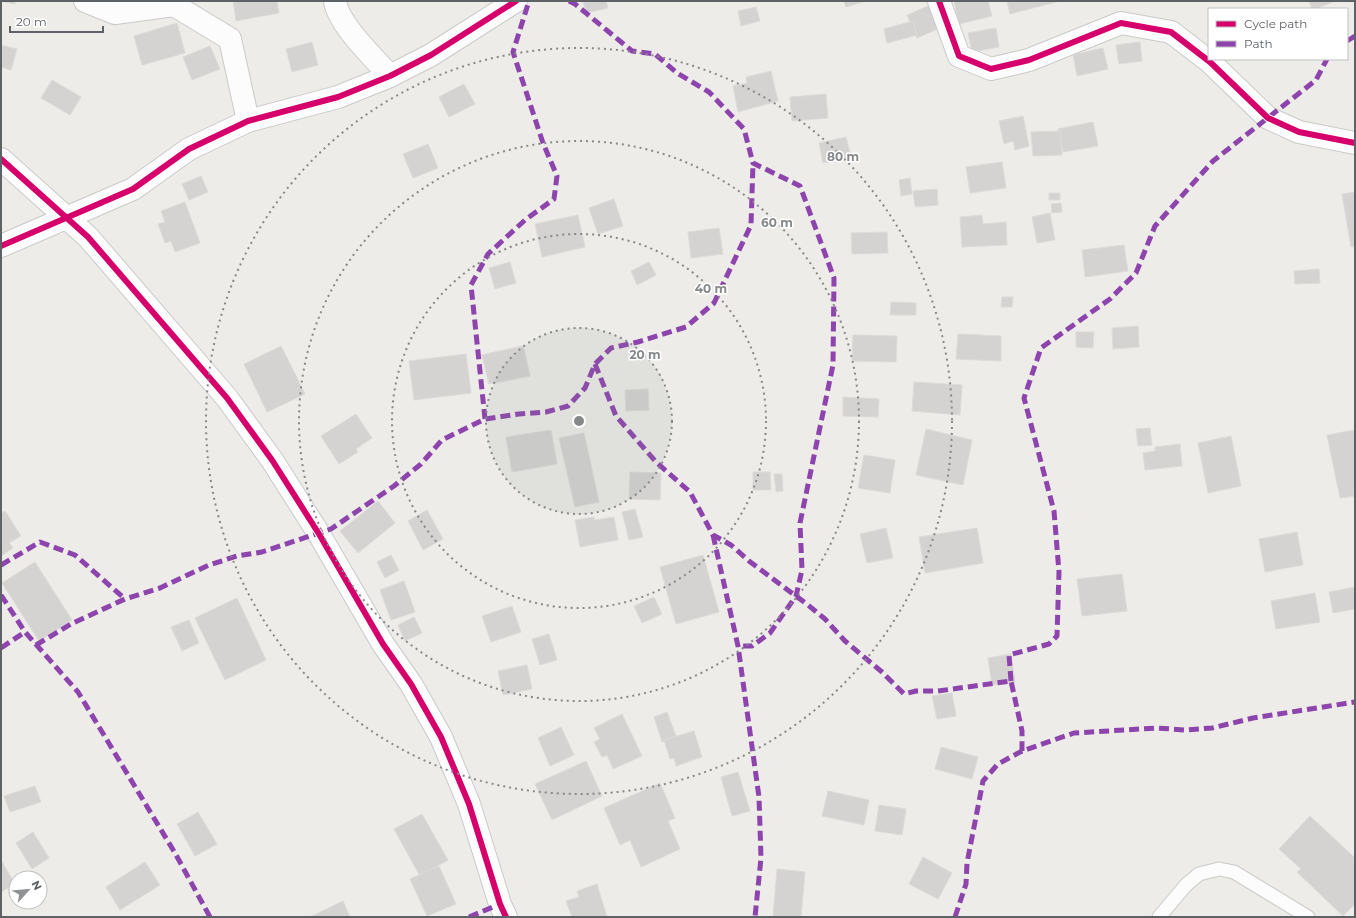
<svg xmlns="http://www.w3.org/2000/svg" width="1356" height="918" font-family="Montserrat,sans-serif">
<style>
.building{fill:#d4d3d1;stroke:#dcdbd8}
.lines{fill:none;stroke-linecap:round;stroke-linejoin:round}
.lane-casing{stroke:#cacac9;stroke-width:15}
.street-casing{stroke:#cacac9;stroke-width:24}
.lane{stroke:#fcfcfc;stroke-width:13}
.street{stroke:#fcfcfc;stroke-width:22}
.quiet{stroke:#8e44ad;stroke-width:5;stroke-dasharray:10 5;stroke-linecap:butt}
.cycleway-casing{stroke:#fff;stroke-width:8}
.cycleway{stroke:#d6006c;stroke-width:6}
.ring{fill:none;stroke:#86888a;stroke-width:2;stroke-dasharray:2 4}
.centre{fill:#86888a;stroke:#fff;stroke-width:2}
.ring-label{font-size:12px;text-anchor:middle;font-weight:bold;fill:#86888a;stroke:#fff;stroke-width:3;stroke-linejoin:round;paint-order:stroke}
</style>
<rect width="100%" height="100%" fill="#edece8"/>
<g class="building">
<polygon points="1,1 15,1 15,4"/>
<polygon points="233,1 277,1 279,13 236,21"/>
<polygon points="583,1 606,1 608,8 586,13"/>
<polygon points="844,1 866,1 846,7"/>
<polygon points="954,1 988,1 992,16 959,24"/>
<polygon points="1007,1 1060,1 1010,14"/>
<polygon points="1309,1 1335,1 1315,9 1312,9"/>
<polygon points="935,3 944,26 917,38 907,15"/>
<polygon points="756,7 760,21 741,26 738,11"/>
<polygon points="913,21 917,35 887,43 884,29"/>
<polygon points="177,23 185,53 142,65 134,36"/>
<polygon points="996,28 999,47 972,52 968,33"/>
<polygon points="312,42 318,65 292,72 286,49"/>
<polygon points="1140,42 1142,61 1119,64 1116,45"/>
<polygon points="1,45 17,49 11,70 1,67"/>
<polygon points="210,46 220,69 192,80 183,57"/>
<polygon points="1103,48 1108,69 1077,76 1073,55"/>
<polygon points="771,71 778,101 738,112 733,86 747,83 746,77"/>
<polygon points="52,80 81,97 70,115 41,98"/>
<polygon points="464,84 475,104 449,117 439,97"/>
<polygon points="826,94 828,118 792,121 790,97"/>
<polygon points="1023,116 1029,146 1015,150 1013,141 1004,144 999,121"/>
<polygon points="1093,122 1098,146 1063,152 1058,129"/>
<polygon points="1060,131 1062,155 1033,156 1031,132"/>
<polygon points="846,137 851,157 823,163 819,143"/>
<polygon points="428,144 438,168 413,178 403,154"/>
<polygon points="1002,162 1006,188 970,193 966,167"/>
<polygon points="201,176 208,192 189,200 182,184"/>
<polygon points="910,178 912,194 901,196 899,180"/>
<polygon points="937,189 938,205 915,207 913,191"/>
<polygon points="1355,192 1355,246 1351,247 1342,194"/>
<rect x="1049" y="193" width="11" height="7"/>
<polygon points="614,199 623,226 598,234 589,208"/>
<polygon points="185,202 200,243 175,252 171,241 165,243 158,224 165,222 161,211"/>
<polygon points="1061,203 1062,212 1052,213 1051,204"/>
<polygon points="1050,213 1055,240 1037,243 1032,217"/>
<polygon points="578,215 585,247 542,257 535,224"/>
<polygon points="982,215 983,224 1006,222 1007,245 962,247 960,217"/>
<polygon points="719,228 723,254 691,258 688,232"/>
<polygon points="887,232 888,253 852,254 851,233"/>
<polygon points="1124,245 1128,271 1085,277 1082,250"/>
<polygon points="510,262 516,283 495,289 489,268"/>
<polygon points="649,262 656,275 637,285 631,271"/>
<polygon points="1319,269 1320,283 1295,284 1294,271"/>
<polygon points="1002,297 1013,297 1012,307 1001,307"/>
<polygon points="891,302 916,303 916,315 890,315"/>
<polygon points="1138,326 1139,347 1113,349 1112,328"/>
<polygon points="1076,332 1094,332 1093,348 1076,347"/>
<polygon points="958,334 1001,336 1001,361 956,359"/>
<polygon points="853,335 897,336 896,362 852,361"/>
<polygon points="281,346 305,394 267,412 244,364"/>
<polygon points="523,346 530,376 489,384 482,355"/>
<polygon points="523,346 530,376 489,384 482,355"/>
<polygon points="466,354 471,393 414,400 409,361"/>
<polygon points="914,382 962,385 960,415 912,411"/>
<polygon points="648,389 649,410 626,411 625,390"/>
<polygon points="843,397 879,399 878,417 843,416"/>
<polygon points="356,414 372,438 356,449 358,452 339,464 321,436"/>
<polygon points="1150,428 1152,445 1138,446 1136,429"/>
<polygon points="926,429 972,440 963,485 916,475"/>
<polygon points="551,430 557,464 512,472 506,437"/>
<polygon points="1355,430 1355,496 1340,498 1327,435"/>
<polygon points="584,433 599,502 575,507 559,438"/>
<polygon points="1231,436 1241,486 1208,493 1198,443"/>
<polygon points="1180,444 1182,466 1145,470 1143,453 1155,451 1155,447"/>
<polygon points="864,455 895,460 890,493 858,488"/>
<polygon points="630,472 661,473 660,500 629,499"/>
<polygon points="753,472 770,472 771,490 753,490"/>
<polygon points="774,474 782,474 783,491 776,492"/>
<polygon points="378,501 395,523 358,553 340,531"/>
<polygon points="635,509 643,537 629,540 622,512"/>
<polygon points="427,510 443,539 423,550 408,521"/>
<polygon points="5,511 21,536 9,543 13,548 1,556 1,514"/>
<polygon points="594,517 595,520 614,517 618,540 580,547 575,520"/>
<polygon points="886,528 893,558 867,563 860,534"/>
<polygon points="977,528 983,563 925,573 919,537"/>
<polygon points="1297,532 1303,565 1265,572 1259,539"/>
<polygon points="391,555 399,570 385,578 377,562"/>
<polygon points="703,555 719,612 676,624 660,567"/>
<polygon points="35,562 72,620 39,641 2,583"/>
<polygon points="1122,574 1127,611 1082,616 1077,579"/>
<polygon points="404,581 415,612 391,620 380,590"/>
<polygon points="1355,587 1355,609 1333,613 1329,592"/>
<polygon points="1315,593 1320,622 1276,629 1271,601"/>
<polygon points="654,597 662,614 642,623 634,606"/>
<polygon points="237,598 266,660 225,680 195,618"/>
<polygon points="512,606 521,632 491,642 482,616"/>
<polygon points="414,617 422,633 405,641 398,625"/>
<polygon points="189,620 199,643 182,651 171,627"/>
<polygon points="549,634 557,660 540,665 532,639"/>
<polygon points="1011,654 1015,682 992,685 988,658"/>
<polygon points="527,665 532,689 503,695 498,671"/>
<polygon points="952,693 956,716 937,719 932,696"/>
<polygon points="667,712 676,736 662,742 654,717"/>
<polygon points="622,714 642,756 613,769 607,755 602,757 594,742 600,739 594,728"/>
<polygon points="561,727 574,755 550,766 538,738"/>
<polygon points="694,731 702,757 676,766 674,758 670,759 664,740"/>
<polygon points="941,747 978,757 972,779 935,769"/>
<polygon points="586,761 602,796 552,820 535,784"/>
<polygon points="738,772 750,811 732,816 721,777"/>
<polygon points="660,783 675,818 668,821 680,849 641,867 630,840 620,845 604,808"/>
<polygon points="35,786 41,802 10,812 4,796"/>
<polygon points="828,791 869,800 864,825 822,816"/>
<polygon points="879,805 906,809 902,835 875,831"/>
<polygon points="198,812 217,844 195,856 177,824"/>
<polygon points="422,814 448,860 420,876 394,829"/>
<polygon points="1310,816 1355,858 1355,904 1343,916 1297,872 1301,869 1279,849"/>
<polygon points="33,832 49,858 32,869 16,843"/>
<polygon points="923,857 952,873 938,899 909,884"/>
<polygon points="1,860 15,884 1,892"/>
<polygon points="145,862 160,885 120,910 106,887"/>
<polygon points="439,866 456,904 427,916 410,879"/>
<polygon points="777,869 805,872 801,917 773,917"/>
<polygon points="597,884 607,917 572,917 566,901 579,897 577,891"/>
<polygon points="343,901 350,917 310,917"/>
</g>
<g class="lines">
<g class="lane-casing">
<polyline id="lane" points="1159,917 1186,885 1199,874 1219,869 1234,872 1308,917"/>
</g>
<g class="street-casing">
<g id="street">
<polyline points="85,1 115,13 174,5 230,39 248,121"/>
<path d="M 335,1 C 338,24 374,58 390,76"/>
<polyline points="939,1 959,56 991,69 1029,60 1121,23 1171,32 1210,62 1268,118 1299,132 1355,143"/>
<polyline points="1,159 88,237 227,398 272,460 319,534 383,644 411,684 441,737 469,804 500,904 506,917"/>
<polyline points="1,246 133,189 189,149 248,121 338,97 390,76 431,55 516,1"/>
</g>
</g>
<use href="#lane" class="lane"/>
<use href="#street" class="street"/>
<g class="quiet">
<polyline points="569,1 575,4 632,51 655,54 677,73 709,92 744,129 753,163 800,186 834,278 833,365 800,523 802,570 796,596 770,633 752,646 738,646"/>
<polyline points="1347,41 1355,36"/>
<polyline points="595,364 616,416 656,462 690,492 713,535 731,545 749,561 808,605 825,619 845,641 882,672 904,694 916,691 938,691 1011,681 1022,731 1022,751 1074,733 1157,728 1185,730 1212,728 1253,718 1355,702"/>
<polyline points="485,419 471,285 488,254 525,220 554,199 557,176 543,143 513,52 529,1"/>
<polyline points="713,535 738,646 759,797 761,858 755,917"/>
<polyline points="1,565 40,542 75,555 125,599"/>
<polyline points="1,595 25,632 78,692 175,853 210,917"/>
<polyline points="36,645 71,624 99,611 125,599 160,588 209,565 237,556 262,552 331,529 394,486 421,464 442,440 485,419 519,414 546,412 568,406 585,388 595,364 611,348 638,342 686,327 714,303 751,225 753,163"/>
<polyline points="1,648 25,632"/>
<polyline points="1011,681 1009,655 1049,644 1057,636 1059,572 1054,511 1024,398 1041,348 1110,299 1136,273 1155,226 1213,161 1316,80 1327,59"/>
<polyline points="469,917 500,904"/>
<polyline points="955,917 966,884 967,863 983,781 998,764 1022,751"/>
</g>
<g class="cycleway-casing">
<g id="cycleway">
<polyline points="939,1 959,56 991,69 1029,60 1121,23 1171,32 1210,62 1268,118 1299,132 1355,143"/>
<polyline points="1,159 88,237 227,398 272,460 319,534 383,644 411,684 441,737 469,804 500,904 506,917"/>
<polyline points="1,246 133,189 189,149 248,121 338,97 390,76 431,55 516,1"/>
</g>
</g>
<use href="#cycleway" class="cycleway"/>
</g>
<circle cx="579" cy="421" r="93" fill="#86888a" fill-opacity=".12"/>
<g class="ring">
<circle cx="579" cy="421" r="93"/>
<circle cx="579" cy="421" r="187"/>
<circle cx="579" cy="421" r="280"/>
<circle cx="579" cy="421" r="373"/>
</g>
<circle cx="579" cy="421" r="6" class="centre"/>
<g class="ring-label">
<text x="843" y="161">80 m</text>
<text x="777" y="227">60 m</text>
<text x="711" y="293">40 m</text>
<text x="645" y="359">20 m</text>
</g>
<rect width="1356" height="918" fill="none" stroke="#5e6165" stroke-width="4"/>
<rect x="1208" y="8" width="140" height="52" fill="#ffffff" stroke="#bfc0c1"/>
<rect x="1216" y="21" width="20" height="6" fill="#d6006c" stroke="#bfc0c1"/>
<text x="1244" y="28" font-size="12" fill="#5e6165">Cycle path</text>
<rect x="1216" y="41" width="20" height="6" fill="#8e44ad" stroke="#bfc0c1"/>
<text x="1244" y="48" font-size="12" fill="#5e6165">Path</text>
<g transform="translate(28 890) rotate(63)"><circle r="19" fill="#ffffff" stroke="#bfc0c1"/>
<path d="M0-3L7 15L0 10L-7 15Z" fill="#909293"/>
<text y="-6" font-size="11" font-weight="bold" text-anchor="middle" fill="#5e6165">N</text>
</g>
<path d="M10 26v6h93v-6" fill="none" stroke="#5e6165" stroke-width="2"/>
<text x="16" y="26" font-size="12" fill="#5e6165" stroke="#ffffff" stroke-width="3" paint-order="stroke">20 m</text>
</svg>
